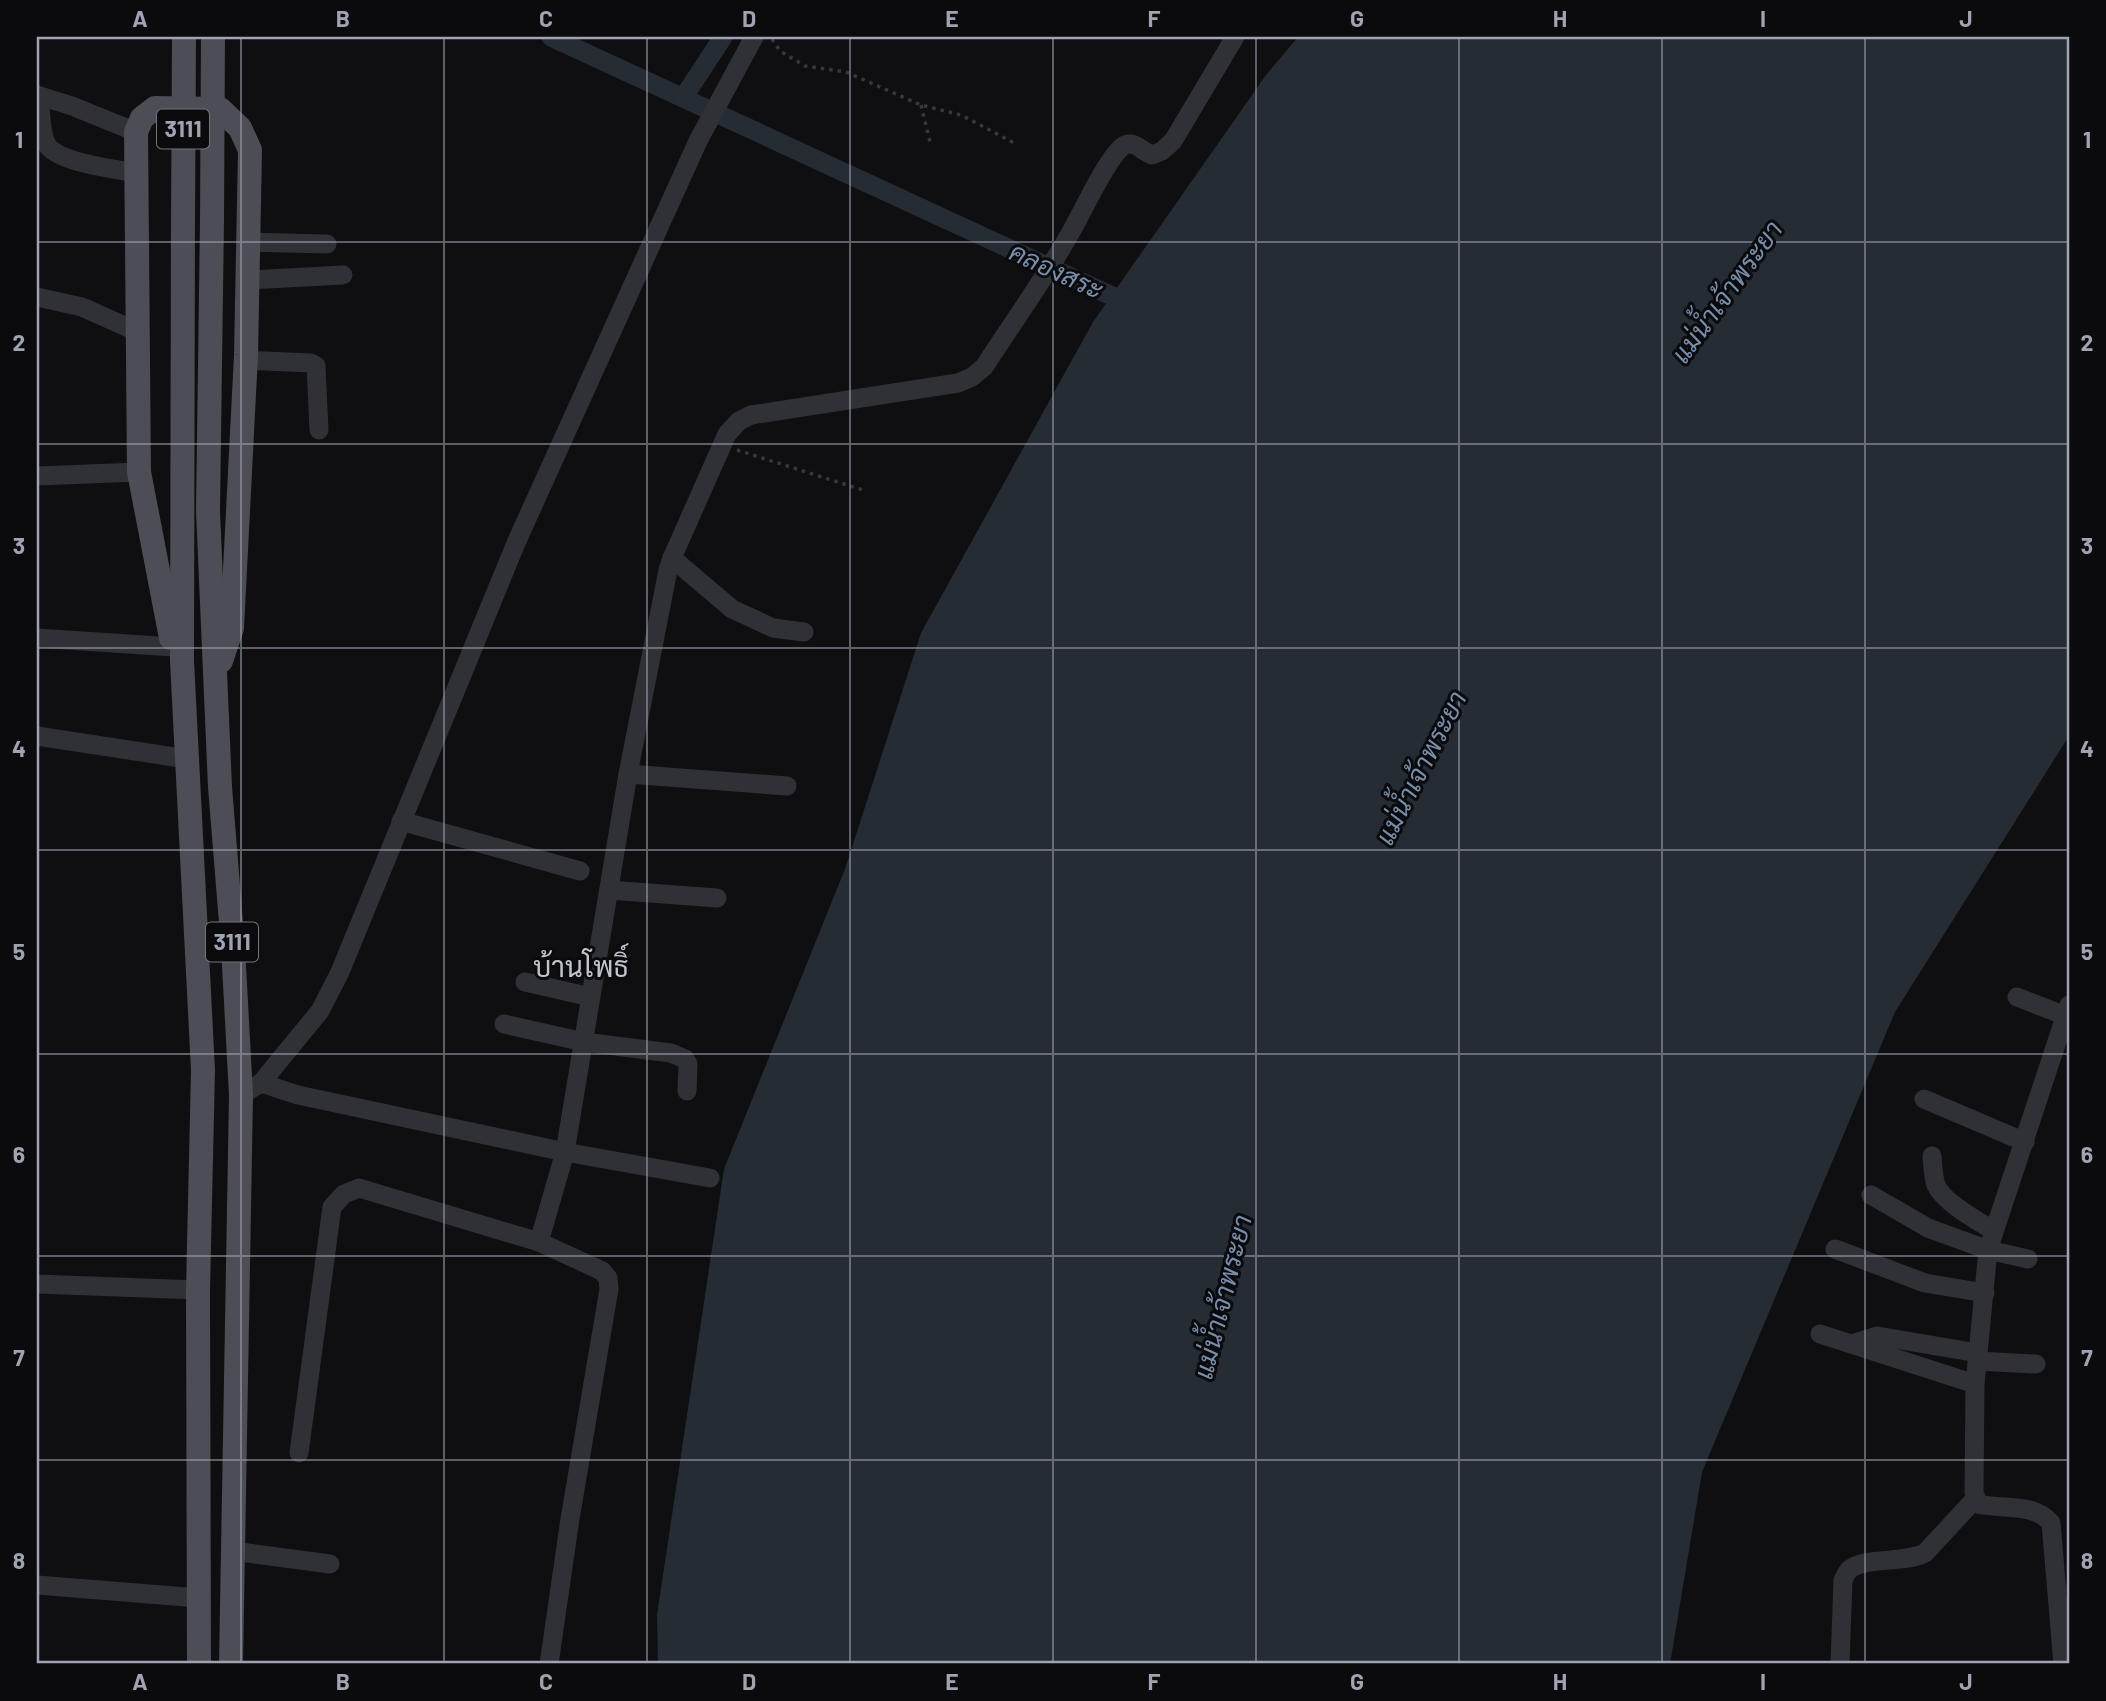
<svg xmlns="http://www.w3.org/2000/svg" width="2106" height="1701" font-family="Barlow,Sarabun,sans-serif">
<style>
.water{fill:#262c34}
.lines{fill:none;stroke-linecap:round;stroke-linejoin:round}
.canal{stroke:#262c34;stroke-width:19}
.path{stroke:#36383d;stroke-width:3.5;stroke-dasharray:3.5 5;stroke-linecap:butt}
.minor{stroke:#303136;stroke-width:19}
.major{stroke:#4c4d55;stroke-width:24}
.major-bridge{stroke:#4c4d55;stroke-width:24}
.grid{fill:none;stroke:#a0a4b2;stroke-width:2;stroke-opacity:0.55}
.labels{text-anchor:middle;stroke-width:6;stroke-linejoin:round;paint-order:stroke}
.shield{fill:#0b0a0c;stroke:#737680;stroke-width:2}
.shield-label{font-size:23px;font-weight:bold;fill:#a0a4b2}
.water-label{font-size:26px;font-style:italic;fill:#778ead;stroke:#0b0a0c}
.quarter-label{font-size:28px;fill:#c1c3ce;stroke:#0b0a0c}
.neatline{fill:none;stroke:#a0a4b2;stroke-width:2.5}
.grid-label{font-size:23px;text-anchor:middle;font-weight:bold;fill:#a0a4b2}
</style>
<rect width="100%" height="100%" fill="#0f0f11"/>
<polygon class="water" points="1298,37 2069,37 2069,736 1895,1012 1702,1472 1670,1664 658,1664 657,1615 724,1169 845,869 921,633 1093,322 1266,75"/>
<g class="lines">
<g class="canal">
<polyline points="551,37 1112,296 1135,310"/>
<polyline points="683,98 723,37"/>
</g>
<g class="path">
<polyline points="772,39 780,51 805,66 846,72 921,105 961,115 1016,144"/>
<polyline points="921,105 931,146"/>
<polyline points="737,450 866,491"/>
</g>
<g class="minor">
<polyline points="37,95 72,106 136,132"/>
<path d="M 39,96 C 41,110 40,133 47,145 C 59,163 116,169 136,173"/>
<polyline points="249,242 327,244"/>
<polyline points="248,280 343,275"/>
<polyline points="37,297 82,307 138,332"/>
<polyline points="245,360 311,363 316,366 319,430"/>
<polyline points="37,476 139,472"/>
<polyline points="672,558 732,609 773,628 804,632"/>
<polyline points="37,638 174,647"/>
<polyline points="37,736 187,759"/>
<polyline points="628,774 787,786"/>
<polyline points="401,821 580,871"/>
<polyline points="609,890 717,898"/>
<polyline points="525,982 591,997"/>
<polyline points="2017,997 2066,1016"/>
<polyline points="504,1024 584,1042 671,1053 685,1059 688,1064 687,1091"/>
<polyline points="261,1083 298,1095 565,1152 710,1178"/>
<polyline points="241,1095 261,1083 320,1011 340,972 516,543 698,141 754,37"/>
<polyline points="1924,1099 2025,1142"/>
<path d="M 1932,1156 C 1933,1165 1933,1177 1936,1185 C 1943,1202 1978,1221 1994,1231"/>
<polyline points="1871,1195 1928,1228 1988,1250 2028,1259"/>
<polyline points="1835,1249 1925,1283 1985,1293"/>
<polyline points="37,1284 198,1290"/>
<polyline points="1820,1334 1975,1384"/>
<polyline points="1855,1343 1877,1336 1978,1353"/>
<polyline points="1977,1361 2036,1364"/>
<polyline points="299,1453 332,1207 344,1194 359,1188 539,1242"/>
<polyline points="233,1551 330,1564"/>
<polyline points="37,1585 199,1598"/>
<path d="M 549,1664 L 570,1519 L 609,1289 L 608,1278 L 602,1271 L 539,1242 L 565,1152 L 628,774 L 668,570 L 672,558 L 727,434 L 739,421 L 751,415 L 958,383 L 972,377 L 984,367 C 1013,322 1046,277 1072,230 C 1083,211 1107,158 1123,146 C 1133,139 1143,152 1152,155 L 1162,151 L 1173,141 L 1235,37"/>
<path d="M 1840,1664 L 1843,1580 C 1845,1577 1846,1573 1849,1570 C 1865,1556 1904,1564 1925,1553 L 1975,1499"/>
<path d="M 2063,1664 L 2051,1523 C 2033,1502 2003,1510 1978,1504 L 1974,1492 L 1975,1384 L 1988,1250 L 2069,1005"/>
</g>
<g class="major">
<polyline points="212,220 208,511 220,787 233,947 241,1095 231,1664"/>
<polyline points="183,222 182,661 203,1070 198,1290 199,1664"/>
<polyline points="171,638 139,472 136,132 142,118 155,108 220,109 240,128 250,150 246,355 232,628 221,661"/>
</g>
<g class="major-bridge">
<polyline points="212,220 213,37"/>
<polyline points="183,222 184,37"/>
</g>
</g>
<path class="grid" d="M 241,37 L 241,1664M 444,37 L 444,1664M 647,37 L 647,1664M 850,37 L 850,1664M 1053,37 L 1053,1664M 1256,37 L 1256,1664M 1459,37 L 1459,1664M 1662,37 L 1662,1664M 1865,37 L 1865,1664M 37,242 L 2069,242M 37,444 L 2069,444M 37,648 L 2069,648M 37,850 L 2069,850M 37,1054 L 2069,1054M 37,1256 L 2069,1256M 37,1460 L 2069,1460"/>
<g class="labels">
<g class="shield">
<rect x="157" y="109.5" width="52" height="39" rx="5"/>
<rect x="206" y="922.5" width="52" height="39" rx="5"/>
</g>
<g class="shield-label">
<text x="183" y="137">3111</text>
<text x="232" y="950">3111</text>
</g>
<g class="water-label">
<text transform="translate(1056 271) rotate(25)" y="9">คลองสระ</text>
<text transform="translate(1727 292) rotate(-54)" y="9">แม่น้ำเจ้าพระยา</text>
<text transform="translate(1421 768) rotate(-63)" y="9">แม่น้ำเจ้าพระยา</text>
<text transform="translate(1223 1297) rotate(-76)" y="9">แม่น้ำเจ้าพระยา</text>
</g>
<g class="quarter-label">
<text x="581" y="977">บ้านโพธิ์</text>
</g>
</g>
<rect width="2106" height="1701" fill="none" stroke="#0b0a0c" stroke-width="77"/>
<rect x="38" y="38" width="2030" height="1624" class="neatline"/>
<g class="grid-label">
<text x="140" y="27">A</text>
<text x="343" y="27">B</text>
<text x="546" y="27">C</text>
<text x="749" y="27">D</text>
<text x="952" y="27">E</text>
<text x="1154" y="27">F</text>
<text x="1357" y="27">G</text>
<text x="1560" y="27">H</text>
<text x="1763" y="27">I</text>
<text x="1966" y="27">J</text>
<text x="19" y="148">1</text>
<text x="2087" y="148">1</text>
<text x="19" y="351">2</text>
<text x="2087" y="351">2</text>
<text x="19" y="554">3</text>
<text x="2087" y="554">3</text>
<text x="19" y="757">4</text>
<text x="2087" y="757">4</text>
<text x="19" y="960">5</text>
<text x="2087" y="960">5</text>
<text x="19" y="1163">6</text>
<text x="2087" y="1163">6</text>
<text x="19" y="1366">7</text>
<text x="2087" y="1366">7</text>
<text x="19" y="1569">8</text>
<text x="2087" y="1569">8</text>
<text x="140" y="1690">A</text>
<text x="343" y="1690">B</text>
<text x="546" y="1690">C</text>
<text x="749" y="1690">D</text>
<text x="952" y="1690">E</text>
<text x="1154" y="1690">F</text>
<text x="1357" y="1690">G</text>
<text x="1560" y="1690">H</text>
<text x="1763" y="1690">I</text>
<text x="1966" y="1690">J</text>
</g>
</svg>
